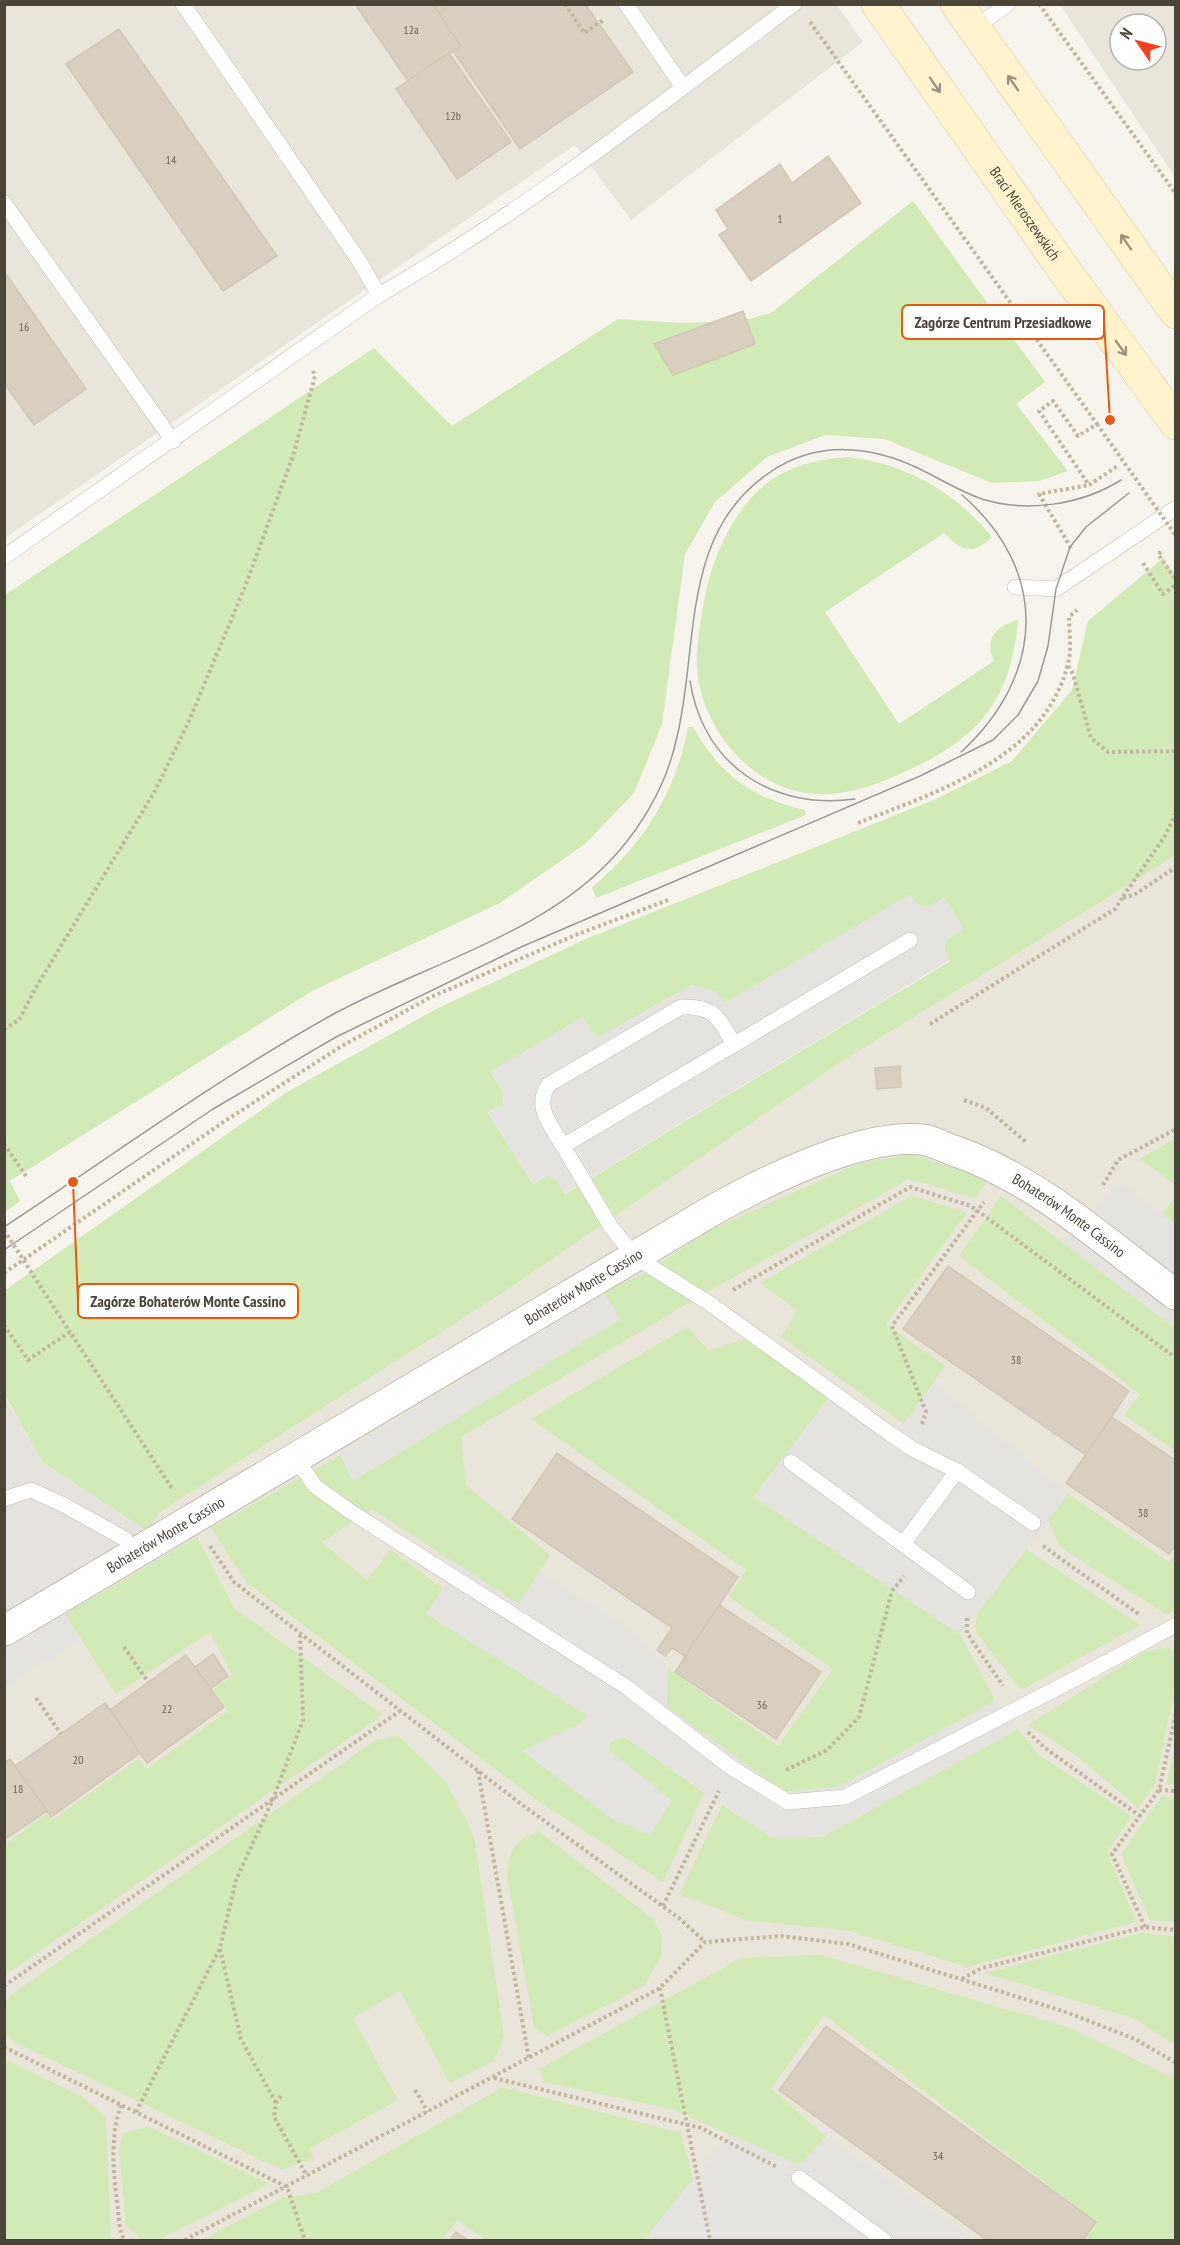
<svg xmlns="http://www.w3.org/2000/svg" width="1180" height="2245" font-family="'PT Sans Narrow',sans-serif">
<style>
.residential{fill:#eae5da;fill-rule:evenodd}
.industrial{fill:#e6e2dd}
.green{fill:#d2eab5;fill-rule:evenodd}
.parking{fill:#e5e3e0}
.building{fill:#d8cfc1;stroke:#d3c7b4;stroke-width:1.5}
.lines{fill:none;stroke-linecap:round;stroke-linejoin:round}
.service-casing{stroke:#c2bbae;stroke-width:16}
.minor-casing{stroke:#c2bbae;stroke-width:32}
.secondary-casing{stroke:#d6c79b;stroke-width:34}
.path{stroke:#c4b79f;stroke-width:4;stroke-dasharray:3 3;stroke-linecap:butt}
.service{stroke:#fff;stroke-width:15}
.minor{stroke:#fff;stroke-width:30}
.secondary{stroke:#fff3cd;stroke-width:33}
.tram{stroke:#9a9a9a;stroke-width:1.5}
.path-bridge{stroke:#c4b79f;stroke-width:4;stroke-dasharray:3 3;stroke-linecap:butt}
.oneway{stroke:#9c937c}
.labels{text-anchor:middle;stroke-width:5;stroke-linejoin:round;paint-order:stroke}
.number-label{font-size:12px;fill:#6e675b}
.street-label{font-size:15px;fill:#4b4439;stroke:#fff}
.leader{fill:none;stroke:#e8590c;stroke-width:2}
.callout-dot{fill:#e8590c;stroke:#fff;stroke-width:2}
.callout{fill:#fff;stroke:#e8590c;stroke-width:2}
.callout-label{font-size:16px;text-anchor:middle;font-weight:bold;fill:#4b4439}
</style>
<rect width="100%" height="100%" fill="#f6f3ec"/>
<g class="residential">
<polygon points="836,4 863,42 631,220 575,145 5,538 5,5"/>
<path d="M 1060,5 L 1175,5 L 1175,177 ZM 1120,24 L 1156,24 L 1156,60 L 1120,60 Z"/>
<polygon points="1175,856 1175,2240 5,2240 4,1613 146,1531 160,1512 498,1296 838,1064"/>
</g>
<polygon class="industrial" points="4,1395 42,1462 147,1531 4,1613"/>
<g class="green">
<polygon points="913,201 1045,382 1016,404 1068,471 1039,481 992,483 884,439 825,435 767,457 715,502 685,554 662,724 634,793 585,844 500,903 312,991 10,1181 20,1201 5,1212 5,595 374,348 452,426 618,319 682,323 741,321 771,313"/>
<path d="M 848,457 C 907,464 955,492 992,537 C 973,556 961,551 944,533 L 825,612 L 899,724 L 994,661 C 984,639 996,626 1018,620 C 1012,692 985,733 919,765 C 890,779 862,792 829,794 C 762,798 708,740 698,678 C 694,653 700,626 704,601 C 712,558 732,511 767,483 C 790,465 820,459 848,457 Z"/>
<path d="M 1163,558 L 1175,576 L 1175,856 L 838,1064 L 498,1296 L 160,1512 L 147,1531 L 42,1462 L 5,1395 L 4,1291 L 287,1092 L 438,1008 L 586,939 L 936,799 L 1012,761 L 1072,690 L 1088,621 ZM 911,895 L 918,905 L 928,907 L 964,929 L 947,939 L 944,949 L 950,961 L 565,1194 L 557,1180 L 547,1176 L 533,1184 L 488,1113 L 503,1103 L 504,1093 L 491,1072 L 583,1017 L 593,1034 L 601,1036 L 692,985 L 725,1003 Z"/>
<path d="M 688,727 L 693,727 C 721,776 751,797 805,810 L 806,815 L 596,898 L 592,887 C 643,846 676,791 688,727 Z"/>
<polygon points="1175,1139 1175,1185 1140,1159"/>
<polygon points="911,1154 988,1180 975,1198 909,1179 711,1290 461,1437 466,1485 550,1555 519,1605 372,1509 322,1542 367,1580 391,1549 443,1589 427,1614 587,1715 582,1723 523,1751 609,1750 610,1742 625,1737 704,1793 663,1882 535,1799 247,1583 211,1528 340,1455 353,1481 620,1319 603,1291 642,1275 708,1231 855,1165"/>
<polygon points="911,1196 967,1212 886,1324 945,1366 904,1424 781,1337 797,1310 760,1283"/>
<polygon points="1001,1196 1175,1328 1175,1451 1124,1415 1140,1394 959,1256"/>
<polygon points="1175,1197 1175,1224 1162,1214"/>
<polygon points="687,1327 709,1351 750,1338 830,1396 754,1497 961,1635 995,1701 838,1787 785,1792 666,1707 668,1668 778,1746 833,1669 729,1597 746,1570 531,1419"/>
<polygon points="1068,1494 1169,1562 1175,1554 1175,1610 1167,1615 1060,1547 1048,1520"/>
<polygon points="197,1537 234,1608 383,1715 5,1975 4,1845 46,1814 52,1820 138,1759 146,1769 228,1711 214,1690 232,1675 210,1632 116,1694 65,1614"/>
<polygon points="1026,1549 1140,1625 1021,1690 975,1631 977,1614"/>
<polygon points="1169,1647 1175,1653 1175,1688 1155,1784 1138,1808 1076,1755 1028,1725 1144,1652"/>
<polygon points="1018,1729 1039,1755 1132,1816 1107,1852 1136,1922 967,1967 850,1931 745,1920 679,1894 722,1805 773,1838 822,1837"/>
<polygon points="399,1736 447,1783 474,1836 504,2036 494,2061 450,2083 400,1991 353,2018 398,2100 310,2148 314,2158 282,2170 16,2043 5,2034 5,2003 12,1994 376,1740"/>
<polygon points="1175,1747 1175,1785 1166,1784"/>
<polygon points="1162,1796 1175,1798 1175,1922 1150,1920 1121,1854"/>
<path d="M 538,1831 L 652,1918 L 662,1936 L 661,1957 L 644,1986 L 547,2036 L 534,2027 L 507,1875 C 510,1849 513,1841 538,1831 Z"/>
<polygon points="1142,1933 1175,1937 1175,2045 1133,2018 985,1973"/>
<polygon points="821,1955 1067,2027 1174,2078 1175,2240 1084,2240 1096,2222 824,2015 771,2088 826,2137 799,2165 671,2109 544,2082 539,2069 741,1958"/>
<polygon points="5,2060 81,2096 106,2117 111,2240 5,2240"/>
<polygon points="503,2087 681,2133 693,2179 644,2240 486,2240 457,2220 442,2240 203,2240 283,2197 316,2193"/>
<polygon points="148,2126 269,2184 158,2240 142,2240 126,2225 119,2149 124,2133"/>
</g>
<g class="parking">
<polygon points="911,894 918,905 928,907 945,897 964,929 947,939 944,949 950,960 564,1194 557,1180 547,1176 533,1184 488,1113 503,1103 504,1093 491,1071 583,1017 593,1034 601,1036 692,985 717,992 725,1003"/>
<polygon points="1120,1182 1175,1224 1175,1328 1063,1243"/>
<polygon points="603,1291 621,1319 353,1481 340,1455"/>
<polygon points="935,1383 1068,1494 961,1635 753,1497 830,1396 891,1440"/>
<polygon points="459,1565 519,1604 540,1572 634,1632 668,1668 667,1707 785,1792 838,1787 995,1701 1018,1729 822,1837 773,1838 624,1737 610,1742 609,1750 672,1801 650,1835 612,1819 522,1751 582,1723 587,1715 426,1614"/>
<polygon points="65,1614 81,1640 5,1686 5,1651"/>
<polygon points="729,2134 799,2165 826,2137 965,2233 960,2240 644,2240"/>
</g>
<g class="building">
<polygon points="355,4 433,4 461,46 408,81"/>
<polygon points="433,4 451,4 439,13"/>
<polygon points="451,4 585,4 633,72 520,149 453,51 461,46 439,13"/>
<polygon points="119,29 277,256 223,291 66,64"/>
<polygon points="449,53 511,142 457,179 396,89"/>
<polygon points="828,156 861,203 751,281 719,235 728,229 716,210 780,164 792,183"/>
<polygon points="4,271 86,389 34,425 4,383"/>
<polygon points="743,311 755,344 673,375 654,344"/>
<polygon points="900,1066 901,1087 877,1089 875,1068"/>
<polygon points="948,1266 1129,1391 1086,1455 903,1329"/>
<polygon points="1112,1417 1176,1461 1176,1544 1169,1554 1066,1483"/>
<polygon points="557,1453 738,1577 685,1656 672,1648 665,1656 657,1650 672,1628 512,1519"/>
<polygon points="719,1605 821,1672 776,1739 675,1672"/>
<polygon points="213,1654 228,1676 210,1689 195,1667"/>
<polygon points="186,1655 224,1707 147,1763 110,1710"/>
<polygon points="105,1703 140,1753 51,1817 15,1766"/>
<polygon points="10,1759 47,1811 4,1840 4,1763"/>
<polygon points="826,2026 1096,2222 1083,2240 987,2240 779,2090"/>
<polygon points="456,2232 468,2240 450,2240"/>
</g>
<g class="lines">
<g class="service-casing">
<g id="service">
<polyline points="183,4 358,259 379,295"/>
<polyline points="626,4 683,87"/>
<polyline points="974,28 1008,4"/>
<polyline points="4,203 173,441"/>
<path d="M 4,557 L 379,295 C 525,211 659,105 794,4"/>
<polyline points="1015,587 1056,589 1176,508"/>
<polyline points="910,940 563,1146 611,1227 635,1257 709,1303 889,1433 911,1448 957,1471 1033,1523"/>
<path d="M 563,1146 C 551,1125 534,1108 548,1085 L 681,1007 C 716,1006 717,1017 734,1044"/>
<polyline points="296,1459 315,1486 351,1512 625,1686 732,1768 788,1802 845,1797 1073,1680 1176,1625"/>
<polyline points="791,1462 968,1592"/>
<polyline points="4,1499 31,1490 64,1505 125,1539 134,1554"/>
<polyline points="903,1544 957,1471"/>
<polyline points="799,2178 884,2240"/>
</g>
</g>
<g class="minor-casing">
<g id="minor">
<path id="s1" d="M 4,1631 L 708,1213 C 761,1183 863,1131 925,1140 C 935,1142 946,1148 955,1151 C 1038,1180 1106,1243 1176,1295"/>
</g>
</g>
<g class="secondary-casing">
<g id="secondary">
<path id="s2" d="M 878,4 L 1062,267 L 1176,423"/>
<polyline points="957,4 1176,312"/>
</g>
</g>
<g class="path">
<polyline points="565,4 584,33 605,19"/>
<polyline points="1039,4 1176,194"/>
<polyline points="810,22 1097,424 1078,436 1053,401 1039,411 1089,485 1119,465"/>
<polyline points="1071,548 1039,494 1089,485"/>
<polyline points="1161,552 1158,554 1176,580"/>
<polyline points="1143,563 1163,594 1176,585"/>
<polyline points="1068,666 1073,674 1091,738 1108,752 1176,751"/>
<polyline points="1176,813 1165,836 1122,898 1134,895 1176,867"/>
<path d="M 858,823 C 938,791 1045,759 1068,663 C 1072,649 1069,632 1069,617 L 1077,610"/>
<polyline points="930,1024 1115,909 1122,898"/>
<polyline points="4,1029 19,1020 35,989 155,791 189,721 246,584 293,456 315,376 313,371"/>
<polyline points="964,1100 986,1108 1027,1143"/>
<polyline points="4,1144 26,1176"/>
<polyline points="1103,1185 1118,1160 1176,1129"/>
<polyline points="4,1273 225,1121 340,1047 431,997 578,934 668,900"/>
<polyline points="733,1290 910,1187 971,1206 1176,1358"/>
<polyline points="4,1325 28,1360 70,1332 173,1490"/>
<polyline points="922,1424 926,1412 892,1326 984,1202"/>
<polyline points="210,1546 234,1582 521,1804 679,1918 705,1942"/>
<polyline points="1043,1546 1140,1615"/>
<polyline points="967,1618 967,1633 1003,1686"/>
<polyline points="124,1647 148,1682"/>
<polyline points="36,1698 61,1734"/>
<polyline points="1028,1732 1045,1748 1140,1816"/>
<polyline points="786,1770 827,1750 859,1717 892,1591 904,1576"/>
<polyline points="478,1771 529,2059"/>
<polyline points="1159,1790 1176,1791"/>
<polyline points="663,1906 719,1791"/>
<polyline points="1145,1927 1112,1854 1159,1790 1176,1713"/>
<polyline points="220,1949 241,2039 276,2103"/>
<polyline points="962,1979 982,1968 1145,1927 1176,1930"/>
<polyline points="4,1986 400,1711"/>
<polyline points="660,1988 710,2240"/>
<polyline points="4,2047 287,2187 305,2240"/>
<polyline points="494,2078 701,2128 777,2167"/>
<polyline points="415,2090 428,2112"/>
<polyline points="281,2096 276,2103 274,2117 307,2176"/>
<path d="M 121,2105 C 107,2145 116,2188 120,2229 L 124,2240"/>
<polyline points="136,2112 220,1948 236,1880 273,1799 303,1720 300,1634"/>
<polyline points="185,2240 660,1988 705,1942 781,1936 848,1944 1066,2012 1135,2039 1176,2063"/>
</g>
<use href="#service" class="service"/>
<use href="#minor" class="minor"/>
<use href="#secondary" class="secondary"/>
<g class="tram">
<path d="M 690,681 C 704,766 772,810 855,799"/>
<path d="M 961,752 C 1045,675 1050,571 962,495"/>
<path d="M 4,1227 C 112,1156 217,1079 330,1016 C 424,964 548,934 619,851 C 647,818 668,779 677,737 C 699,646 680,533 769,473 C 816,440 871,445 920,469 C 940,479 961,492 982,499 C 1027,513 1081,505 1121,480"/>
<polyline points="4,1250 213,1109 336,1037 521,947 920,776 993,740 1018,715 1038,681 1048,646 1056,589 1070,547 1086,527 1129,493"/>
</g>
<g class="path-bridge">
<polyline points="1097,424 1176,536"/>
<polyline points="4,1230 70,1332"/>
</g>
</g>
<defs><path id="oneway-shaft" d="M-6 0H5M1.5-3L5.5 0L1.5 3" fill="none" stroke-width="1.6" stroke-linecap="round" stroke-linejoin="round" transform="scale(1.5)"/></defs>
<g class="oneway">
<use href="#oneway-shaft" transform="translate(1013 83) rotate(-125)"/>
<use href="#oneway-shaft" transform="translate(935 85) rotate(55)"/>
<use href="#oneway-shaft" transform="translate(1126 242) rotate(-125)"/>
<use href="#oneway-shaft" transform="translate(1121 348) rotate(54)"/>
</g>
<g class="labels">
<g class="number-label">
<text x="411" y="34">12a</text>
<text x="453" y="120">12b</text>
<text x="171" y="164">14</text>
<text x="780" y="223">1</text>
<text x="24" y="331">16</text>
<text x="1016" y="1364">38</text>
<text x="1143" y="1517">38</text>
<text x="762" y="1709">36</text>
<text x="167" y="1713">22</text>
<text x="78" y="1764">20</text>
<text x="18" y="1793">18</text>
<text x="938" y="2160">34</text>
</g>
<g class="street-label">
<text dy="5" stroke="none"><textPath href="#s2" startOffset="256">Braci Mieroszewskich</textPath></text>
<text dy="5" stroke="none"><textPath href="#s1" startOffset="1214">Bohaterów Monte Cassino</textPath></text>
<text dy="5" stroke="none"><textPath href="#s1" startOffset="674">Bohaterów Monte Cassino</textPath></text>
<text dy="5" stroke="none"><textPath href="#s1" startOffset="188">Bohaterów Monte Cassino</textPath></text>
</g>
</g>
<path class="leader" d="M1110 420L1104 322M73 1182L78 1301"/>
<g class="callout-dot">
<circle cx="1110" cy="420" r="6"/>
<circle cx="73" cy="1182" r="6"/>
</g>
<g class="callout">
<rect x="902" y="305" width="202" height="34" rx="6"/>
<rect x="78" y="1284" width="220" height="34" rx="6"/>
</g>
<g class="callout-label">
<text x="1003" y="328">Zagórze Centrum Przesiadkowe</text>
<text x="188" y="1307">Zagórze Bohaterów Monte Cassino</text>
</g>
<rect width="1180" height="2245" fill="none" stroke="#4b4439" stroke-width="12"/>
<g transform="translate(1138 42) rotate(305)"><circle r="28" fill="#ffffff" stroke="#b7b4b0" stroke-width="1.5"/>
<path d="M0-4.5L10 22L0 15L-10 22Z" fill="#fc3f1d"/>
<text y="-9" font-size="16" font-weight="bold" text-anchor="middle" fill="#4b4439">N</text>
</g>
</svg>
